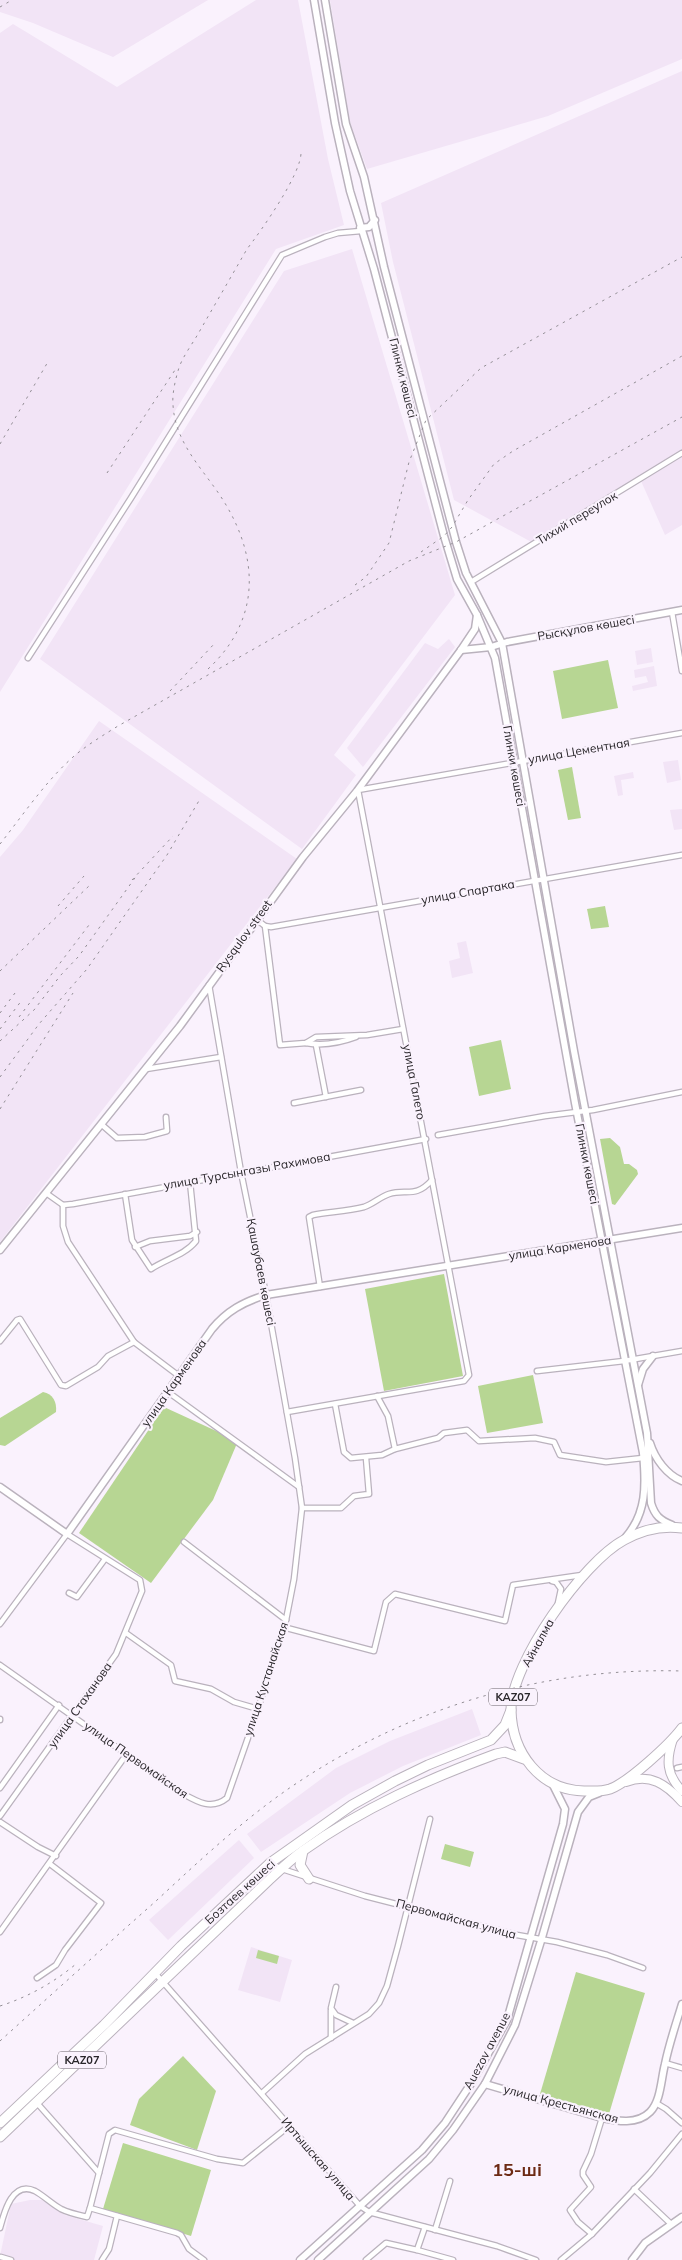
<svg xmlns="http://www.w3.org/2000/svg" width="682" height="2260" font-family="Mulish,sans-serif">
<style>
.built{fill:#f2e4f6}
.green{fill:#b7d693}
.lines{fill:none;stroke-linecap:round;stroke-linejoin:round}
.street-casing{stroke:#bab2bd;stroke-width:7}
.secondary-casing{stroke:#bab2bd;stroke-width:9}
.primary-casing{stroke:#bab2bd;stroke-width:10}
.highway-casing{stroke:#bab2bd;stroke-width:11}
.street{stroke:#fff;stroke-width:4.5}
.secondary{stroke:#fff;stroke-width:6}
.primary{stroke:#fff;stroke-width:8}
.highway{stroke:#fff;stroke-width:9}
.rail{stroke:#948f96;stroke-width:1;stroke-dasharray:2.5 5;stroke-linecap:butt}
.labels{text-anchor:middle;stroke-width:4.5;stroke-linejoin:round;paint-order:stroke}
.shield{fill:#faf2fd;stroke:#686369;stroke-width:1}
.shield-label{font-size:11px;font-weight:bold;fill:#29262a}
.street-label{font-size:12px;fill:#29262a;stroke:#faf2fd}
.district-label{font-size:18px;font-weight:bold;fill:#6c2a13;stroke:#faf2fd}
</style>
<rect width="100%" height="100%" fill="#faf2fd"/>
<g class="built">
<polygon points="0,0 208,0 113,57 33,23 0,12"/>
<polygon points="256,0 298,0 328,159 344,225 276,249 0,692 0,33 13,24 117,87"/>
<polygon points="330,0 682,0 682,59 548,116 367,169 350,122"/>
<polygon points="682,71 682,525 665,535 641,481 535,544 454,500 393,262 381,203"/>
<polygon points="352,249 455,595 334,755 356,775 302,849 40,659 284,271"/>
<polygon points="449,639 455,647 363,767 347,748 425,643 438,649"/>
<polygon points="651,648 653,662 637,665 635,651"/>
<polygon points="654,666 657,686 633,691 632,686 648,682 646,676 635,678 634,670"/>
<polygon points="99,721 297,859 0,1242 0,857 23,830"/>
<polygon points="678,760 681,780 667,783 663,762"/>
<polygon points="633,772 634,778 621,780 623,795 618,796 614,776"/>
<polygon points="682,809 682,829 674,830 670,810"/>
<polygon points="466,941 473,973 452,978 449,961 460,958 457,943"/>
<polygon points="472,1709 481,1735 403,1766 350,1793 261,1852 247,1834 336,1768 390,1741"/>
<polygon points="239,1840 254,1858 168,1940 149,1920"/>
<polygon points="251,1947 292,1960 280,2002 238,1990"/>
<polygon points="30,2200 42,2200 65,2215 103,2226 94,2260 15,2260 0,2256 11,2204"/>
</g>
<g class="green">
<polygon points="608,660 618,708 562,719 553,671"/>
<polygon points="572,767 581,818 568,820 558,770"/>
<polygon points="605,906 609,927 591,929 587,909"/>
<polygon points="501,1040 511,1089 479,1096 469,1047"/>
<polygon points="610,1138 620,1147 624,1164 629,1164 637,1170 638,1174 615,1205 612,1204 600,1139"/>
<polygon points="444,1274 463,1376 384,1391 365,1289"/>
<polygon points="533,1375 543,1423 487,1433 478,1386"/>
<path d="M 43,1392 C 53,1394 57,1402 56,1412 L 5,1446 L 0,1445 L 0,1418 Z"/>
<polygon points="164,1407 238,1441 213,1500 151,1583 79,1533"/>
<polygon points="445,1844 474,1852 470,1867 441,1859"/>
<polygon points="258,1950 279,1956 277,1964 256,1958"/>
<polygon points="576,1972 645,1993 609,2114 540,2094"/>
<polygon points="183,2056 216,2091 197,2150 130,2125 139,2099"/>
<polygon points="123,2143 211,2170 191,2236 103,2209"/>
</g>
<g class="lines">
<g class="street-casing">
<g id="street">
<polyline points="471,582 682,453"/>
<polyline points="672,612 682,671"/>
<polyline points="28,658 131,498 282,255 325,237 338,233 361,231"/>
<polyline points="256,919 265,926 271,927 682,855"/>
<polyline points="265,926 280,1045 306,1043 316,1037 367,1035 403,1029"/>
<path d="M 306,1043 C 323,1046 340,1043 356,1037"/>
<polyline points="316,1045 326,1097"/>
<polyline points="146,1069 221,1057"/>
<polyline points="294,1103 361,1090"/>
<polyline points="101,1124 117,1138 145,1137 167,1131 166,1117"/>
<polyline points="438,1135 545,1116 593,1110 682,1092"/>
<polyline points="46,1193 63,1205 73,1204 426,1139"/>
<path d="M 125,1194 L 132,1240 L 151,1269 C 166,1259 185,1255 196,1241 L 190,1182"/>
<polyline points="63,1205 63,1226 68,1242 134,1342 179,1376"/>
<polyline points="135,1247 150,1241 190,1236 197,1232"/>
<path d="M 320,1287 L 309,1217 L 313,1215 C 330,1212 348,1211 364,1207 C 373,1204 380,1197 389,1194 C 406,1188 415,1199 432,1180"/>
<polyline points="0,1341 17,1320 20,1319 61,1385 66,1386 98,1367 108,1356 134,1342"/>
<polyline points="537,1371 624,1361 682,1351"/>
<polyline points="168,1392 299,1487"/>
<polyline points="377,1396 388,1416 395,1449"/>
<polyline points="335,1404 344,1452 351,1458 382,1455 395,1449 438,1438 444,1433 467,1430 479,1441 535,1438 554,1442 560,1455 606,1462 643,1458"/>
<polyline points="287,1412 464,1381 469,1375 358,790 682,733"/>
<polyline points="302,1508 341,1508 354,1496 369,1494 366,1458"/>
<polyline points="184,1542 286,1620"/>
<polyline points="552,1581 556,1582 561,1589 558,1603"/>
<polyline points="69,1593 77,1597 105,1559"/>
<polyline points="0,1624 67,1534 140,1580 142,1591 116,1654 0,1816"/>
<polyline points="283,1627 374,1651 386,1602 395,1594 505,1621 513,1585 582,1575"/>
<polyline points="126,1633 171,1665 175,1681 211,1689 234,1702 258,1709"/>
<path d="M 0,1665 L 180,1792 C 196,1801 211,1811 227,1798 L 258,1709 L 286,1620 L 294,1579 L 302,1508 L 295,1458 L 266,1295 L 241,1172 L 209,985"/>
<polyline points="0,1719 0,1720"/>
<polyline points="677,1768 682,1767"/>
<polyline points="0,1788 59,1705"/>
<polyline points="0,1822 38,1847 56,1856"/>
<polyline points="270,1863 282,1869 365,1896 517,1935 557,1942 607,1955 643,1968"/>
<polyline points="0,1932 126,1755"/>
<polyline points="155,1973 360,2206 369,2212 497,2246 536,2260"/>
<polyline points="37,1978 56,1965 65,1950 101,1903 50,1864"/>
<polyline points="336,1987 331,2008 336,2015 353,2023"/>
<polyline points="331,2010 331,2038"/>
<polyline points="665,2063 682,2068"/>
<polyline points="262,2093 305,2054 369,2014 379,2003 387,1986 398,1946 430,1819"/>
<polyline points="37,2103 99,2173 90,2208 177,2233 181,2235 189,2249 204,2260"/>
<polyline points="656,2103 666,2109 682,2123"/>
<polyline points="99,2173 109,2134 115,2130 217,2159 243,2163 289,2126"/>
<polyline points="634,2189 671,2224"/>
<polyline points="425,2227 417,2250 453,2260"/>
<path d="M 0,2228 C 4,2213 12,2180 35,2191 C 44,2196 52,2204 61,2209 C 69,2213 78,2215 87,2217 L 90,2208"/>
<polyline points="435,2230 450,2181"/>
<polyline points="592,2234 578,2222 570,2210 591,2187 583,2175 583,2171 591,2154 602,2118"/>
<polyline points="1,2257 11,2260"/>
<polyline points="102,2260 109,2249 117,2216"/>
<polyline points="366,2260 386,2243 417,2250"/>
<polyline points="561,2260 592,2234 650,2173 682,2134"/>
</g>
</g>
<g class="secondary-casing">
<g id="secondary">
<path d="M 314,0 L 335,123 L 350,191 L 374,269 L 444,536 L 457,579 L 477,615 L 495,658 L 575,1103 L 643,1453 C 646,1485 647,1513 625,1538"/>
<path d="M 325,0 L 346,124 L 364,177 L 384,267 L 456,542 L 466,573 L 502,643 L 574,1051 L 647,1433 L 651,1503 C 655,1516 660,1520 672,1525"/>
<polyline points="360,228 369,227 375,220"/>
<polyline points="461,650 491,647 507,642 682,610"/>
<polyline points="0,1250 180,1026 303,857 357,791 461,650 475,629 477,615"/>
<polyline points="638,1385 643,1369 653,1356"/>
<path d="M 650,1443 C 655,1459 667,1475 682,1481"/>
<path d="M 0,1487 L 67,1534 L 212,1329 C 227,1311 243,1302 266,1295 L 682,1228"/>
<path d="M 485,2084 L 602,2118 C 617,2121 637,2125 650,2112 C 661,2101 661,2079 665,2064 C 669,2044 676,2024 682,2004"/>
<polyline points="300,2260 422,2150 445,2123 472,2082 507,2020 563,1824 565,1809 553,1785"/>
<polyline points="318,2260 429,2159 453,2130 485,2084 515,2025 541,1941 578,1812 589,1797 599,1793"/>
<polyline points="632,2260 645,2243 682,2217"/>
</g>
</g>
<g class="primary-casing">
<g id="primary">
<path d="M 673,1739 C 666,1760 666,1774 682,1791"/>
<path d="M 626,1782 C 650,1773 666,1784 682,1802"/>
</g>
</g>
<g class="highway-casing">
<g id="highway">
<path d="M 682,1528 C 661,1525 642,1530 624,1540 C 583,1562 511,1663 511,1710 C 512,1753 540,1790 584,1791 C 593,1791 601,1792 610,1789 C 629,1782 670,1744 682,1728"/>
<polyline points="303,1851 300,1865 309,1879"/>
<polyline points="0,2123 104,2025 181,1946 270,1863 352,1805 395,1781 428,1765 491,1740 505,1725 511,1710"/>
<path d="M 0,2137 L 269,1880 C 280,1870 291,1859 304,1850 C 363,1808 428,1779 496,1754 L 505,1752 L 524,1759"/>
</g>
</g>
<use href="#street" class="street"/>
<use href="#secondary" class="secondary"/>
<use href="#primary" class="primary"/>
<use href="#highway" class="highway"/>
<g class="rail">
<polyline points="0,7 12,0"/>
<polyline points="0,444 49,360"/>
<polyline points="107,473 177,367"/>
<polyline points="421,552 444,536 452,527 468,500 494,464 513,451 682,356"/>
<polyline points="355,585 366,577 389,543 409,462 426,420 481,368 682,257"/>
<path d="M 208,669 C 264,617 259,551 217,491 C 198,464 175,440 173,405 C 172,395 175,381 178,371 C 181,359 191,346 198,334 C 214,306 231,277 247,249 C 261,231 302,173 301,152"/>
<polyline points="170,691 215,643"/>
<path d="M 0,844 C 23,815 45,782 73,757 C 87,745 102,736 118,726 L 409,561 L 456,542 L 682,417"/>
<polyline points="132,880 173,836"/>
<polyline points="58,906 84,876"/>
<polyline points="0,971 90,885"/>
<polyline points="0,1013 18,989"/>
<polyline points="19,1017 89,925"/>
<polyline points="0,1029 22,1000"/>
<polyline points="0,1041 34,1010 60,976 79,956 137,875"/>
<polyline points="0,1077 39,1024 87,969 167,855 200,799"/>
<polyline points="0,1109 73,993"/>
<path d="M 0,2006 C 28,1997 53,1983 76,1964"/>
<path d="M 0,2041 C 52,1994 104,1947 156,1901 C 199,1861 243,1820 291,1787 C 407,1708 542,1667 682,1671"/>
</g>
</g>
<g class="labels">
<g class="shield">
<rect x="489" y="1688.5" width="48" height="17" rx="4"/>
<rect x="58" y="2051.5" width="48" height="17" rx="4"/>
</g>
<g class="shield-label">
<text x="513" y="1701">KAZ07</text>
<text x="82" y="2064">KAZ07</text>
</g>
<g class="street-label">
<text transform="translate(403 378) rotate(76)" y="4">Глинки көшесі</text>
<text transform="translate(577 518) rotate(-31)" y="4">Тихий переулок</text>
<text transform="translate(586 628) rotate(-10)" y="4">Рысқұлов көшесі</text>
<text transform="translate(579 751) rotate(-10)" y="4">улица Цементная</text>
<text transform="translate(514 766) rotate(80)" y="4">Глинки көшесі</text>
<text transform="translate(468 892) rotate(-10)" y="4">улица Спартака</text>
<text transform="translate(244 936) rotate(-54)" y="4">Rysqulov street</text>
<text transform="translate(414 1082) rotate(79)" y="4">улица Галето</text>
<text transform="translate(587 1164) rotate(79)" y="4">Глинки көшесі</text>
<text transform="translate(247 1171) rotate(-10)" y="4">улица Турсынгазы Рахимова</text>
<text transform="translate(560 1248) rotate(-9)" y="4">улица Карменова</text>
<text transform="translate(261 1272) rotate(79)" y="4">Қашаубаев көшесі</text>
<text transform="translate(174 1383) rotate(-55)" y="4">улица Карменова</text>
<text transform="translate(538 1643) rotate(-61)" y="4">Айналма</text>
<text transform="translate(266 1679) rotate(-72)" y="4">улица Кустанайская</text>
<text transform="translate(80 1705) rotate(-55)" y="4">улица Стаханова</text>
<text transform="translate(136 1760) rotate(35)" y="4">улица Первомайская</text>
<text transform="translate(240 1892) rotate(-42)" y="4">Бозтаев көшесі</text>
<text transform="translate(456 1919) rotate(15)" y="4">Первомайская улица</text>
<text transform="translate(487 2051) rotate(-62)" y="4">Auezov avenue</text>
<text transform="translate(561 2104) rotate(15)" y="4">улица Крестьянская</text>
<text transform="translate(318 2159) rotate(49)" y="4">Иртышская улица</text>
</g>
<g class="district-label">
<text x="517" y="2176">15-ші</text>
</g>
</g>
</svg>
